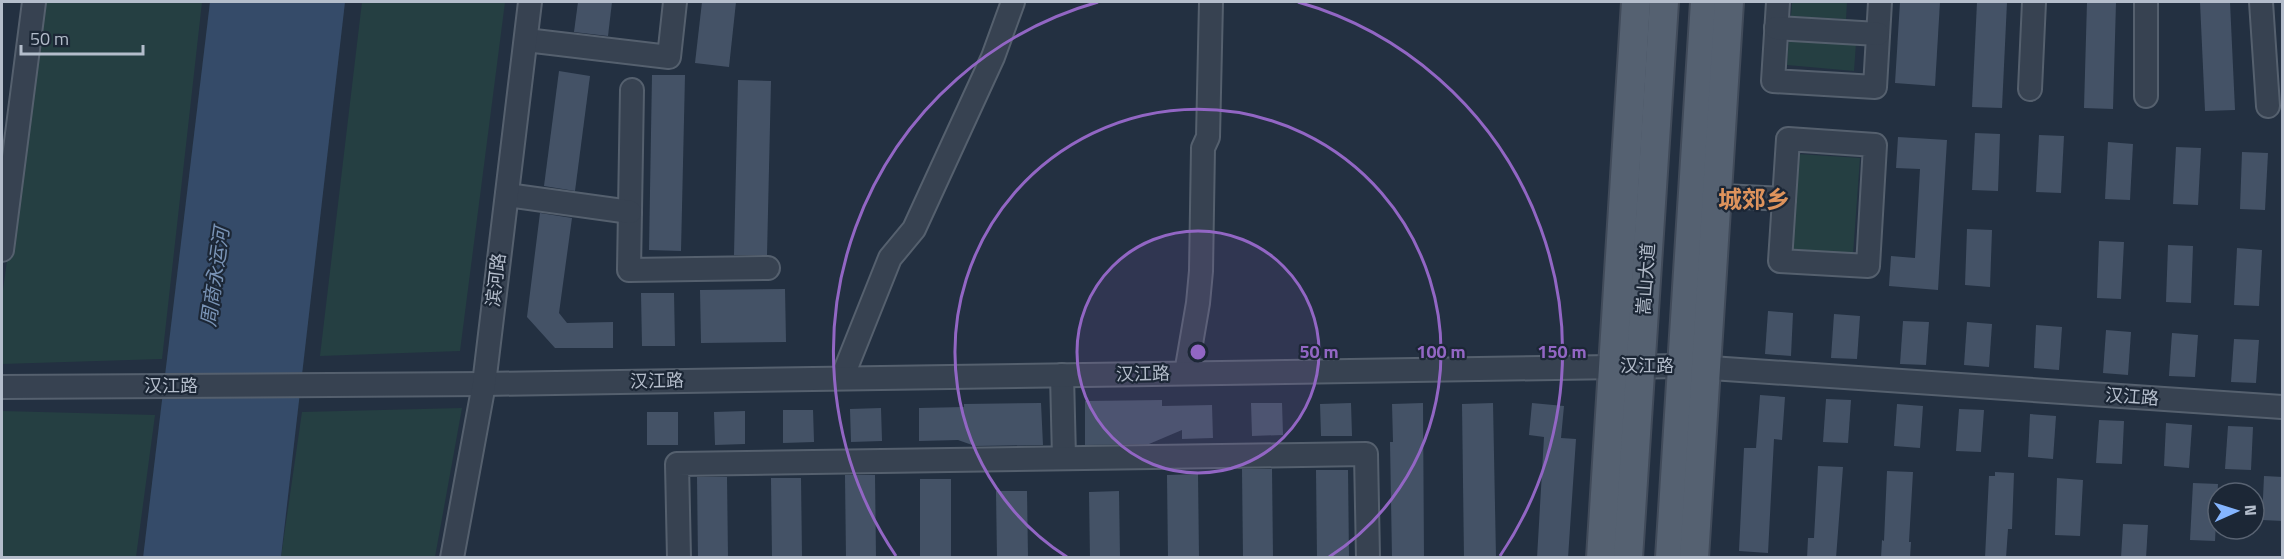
<svg xmlns="http://www.w3.org/2000/svg" width="2284" height="559" font-family="'Titillium Web','Noto Sans SC',sans-serif">
<style>
.green{fill:#253f42}
.water{fill:#354b69}
.building{fill:#445266}
.lines{fill:none;stroke-linecap:round;stroke-linejoin:round}
.minor-casing{stroke:#55606e;stroke-width:26}
.major-casing{stroke:#414b5a;stroke-width:32}
.minor{stroke:#374251;stroke-width:22}
.major{stroke:#556171;stroke-width:28}
.ring{fill:none;stroke:#9266c4;stroke-width:3}
.labels{text-anchor:middle;stroke-width:4.5;stroke-linejoin:round;paint-order:stroke}
.street-label{font-size:18px;fill:#b4bdcb;stroke:#1c2736}
.water-label{font-size:20px;font-style:italic;fill:#7993b5;stroke:#1c2736}
.district-label{font-size:24px;font-weight:bold;fill:#de935c;stroke:#1c2736}
.centre{fill:#9266c4;stroke:#1c2736;stroke-width:3}
.ring-label{font-size:18px;text-anchor:middle;font-weight:bold;fill:#9266c4;stroke:#1c2736;stroke-width:4.5;stroke-linejoin:round;paint-order:stroke}
</style>
<rect width="100%" height="100%" fill="#233041"/>
<g class="green">
<polygon points="43,2 202,2 162,359 2,364 2,297"/>
<polygon points="362,2 505,2 460,351 320,356"/>
<polygon points="1792,2 1847,2 1846,19 1791,16"/>
<polygon points="1789,37 1856,43 1854,71 1787,65"/>
<polygon points="1797,154 1860,158 1853,254 1791,250"/>
<polygon points="462,408 435,557 281,557 302,412"/>
<polygon points="2,411 155,415 136,557 2,557"/>
</g>
<polygon class="water" points="210,2 345,2 281,557 143,558"/>
<g class="building">
<polygon points="578,2 612,2 608,36 574,32"/>
<polygon points="702,2 736,2 729,67 695,63"/>
<polygon points="1900,2 1940,2 1935,86 1895,83"/>
<polygon points="1977,2 2007,2 2002,108 1972,107"/>
<polygon points="2087,2 2116,2 2113,109 2084,108"/>
<polygon points="2200,2 2230,2 2235,110 2205,111"/>
<polygon points="559,71 590,76 575,191 544,186"/>
<polygon points="652,75 685,75 681,251 649,250"/>
<polygon points="738,80 771,81 767,255 734,255"/>
<polygon points="1975,133 2000,134 1998,191 1972,190"/>
<polygon points="2039,135 2064,136 2061,193 2036,192"/>
<polygon points="1898,137 1947,140 1938,290 1889,286 1891,256 1915,258 1920,169 1896,168"/>
<polygon points="2108,142 2133,144 2130,200 2105,199"/>
<polygon points="2176,147 2201,148 2198,205 2173,204"/>
<polygon points="2242,152 2268,153 2265,210 2240,209"/>
<polygon points="540,213 572,218 559,313 567,323 613,322 613,348 555,348 527,317"/>
<polygon points="1967,229 1992,230 1990,287 1965,285"/>
<polygon points="2099,241 2124,242 2121,299 2097,298"/>
<polygon points="2168,245 2193,246 2191,303 2166,302"/>
<polygon points="2237,248 2262,250 2259,306 2234,305"/>
<polygon points="785,289 786,342 701,343 700,290"/>
<polygon points="641,293 674,293 675,346 642,346"/>
<polygon points="1768,311 1793,313 1791,356 1765,354"/>
<polygon points="1834,314 1860,316 1857,359 1831,358"/>
<polygon points="1903,321 1929,322 1926,365 1900,364"/>
<polygon points="1967,322 1992,324 1989,367 1964,365"/>
<polygon points="2036,325 2062,327 2059,370 2034,368"/>
<polygon points="2106,330 2131,332 2128,375 2103,373"/>
<polygon points="2172,333 2198,335 2195,377 2169,376"/>
<polygon points="2234,339 2259,340 2256,383 2231,382"/>
<polygon points="1760,395 1785,397 1782,440 1774,439 1768,553 1739,551 1744,448 1756,448"/>
<polygon points="1826,399 1851,400 1848,443 1823,442"/>
<polygon points="1162,400 1162,406 1212,405 1213,438 1182,439 1182,430 1149,444 1085,445 1085,401"/>
<polygon points="1041,403 1043,445 975,446 958,440 919,441 919,408 964,407 964,404"/>
<polygon points="1251,403 1282,403 1283,435 1252,436"/>
<polygon points="1351,403 1352,436 1321,436 1320,404"/>
<polygon points="1423,403 1424,558 1392,558 1390,442 1393,442 1392,404"/>
<polygon points="1493,403 1496,558 1464,558 1462,404"/>
<polygon points="1532,403 1564,406 1561,438 1576,439 1568,558 1537,558 1544,437 1529,435"/>
<polygon points="1897,404 1923,406 1920,448 1894,446"/>
<polygon points="881,408 882,441 851,442 850,409"/>
<polygon points="1959,409 1984,410 1981,452 1956,451"/>
<polygon points="783,410 813,410 814,442 783,443"/>
<polygon points="745,411 745,444 715,445 714,412"/>
<rect x="647" y="412" width="31" height="33"/>
<polygon points="2030,414 2056,416 2053,459 2028,457"/>
<polygon points="2099,420 2124,421 2122,464 2096,463"/>
<polygon points="2166,423 2192,425 2189,468 2164,466"/>
<polygon points="2228,426 2253,427 2251,470 2225,469"/>
<polygon points="1818,466 1843,467 1836,558 1807,558 1808,538 1814,538"/>
<polygon points="1242,469 1272,469 1273,558 1243,558"/>
<polygon points="1316,470 1348,470 1349,558 1317,558"/>
<polygon points="1887,471 1913,472 1909,542 1911,542 1910,558 1881,558 1882,540 1884,541"/>
<polygon points="1995,472 2014,473 2012,529 2008,529 2006,558 1985,558 1989,476 1995,476"/>
<polygon points="1198,474 1199,558 1168,558 1167,475"/>
<polygon points="845,475 875,475 876,558 846,558"/>
<polygon points="2264,476 2283,477 2283,521 2262,520"/>
<polygon points="697,477 727,477 728,558 698,558"/>
<polygon points="771,478 801,478 802,558 772,558"/>
<polygon points="2057,478 2083,480 2080,536 2055,535"/>
<rect x="920" y="479" width="31" height="79"/>
<polygon points="2193,483 2218,484 2215,541 2190,540"/>
<polygon points="996,491 1027,491 1028,558 997,558"/>
<polygon points="1119,491 1120,558 1090,558 1089,492"/>
<polygon points="2123,524 2148,525 2146,558 2121,558"/>
</g>
<g class="lines">
<g class="minor-casing">
<g id="minor">
<polyline points="1778,2 1773,81 1875,87 1880,2"/>
<polyline points="2261,2 2268,106"/>
<polyline points="1776,28 1878,34"/>
<polyline points="526,40 669,57 675,2"/>
<polyline points="2030,89 2034,2"/>
<polyline points="632,90 629,270 768,268"/>
<polyline points="2146,96 2146,2"/>
<polygon points="1788,139 1875,145 1868,266 1780,261"/>
<polyline points="507,195 630,212"/>
<polyline points="1702,195 1784,199"/>
<polyline points="2,250 34,2"/>
<polyline points="1186,373 1198,303 1201,271 1203,148 1208,137 1211,2"/>
<polyline points="1062,375 1064,458"/>
<polyline points="842,378 890,258 914,229 993,57 1013,2"/>
<polyline points="2,387 484,384 1682,366 2282,407"/>
<polyline points="452,558 484,384 530,2"/>
<polyline points="679,558 677,464 1366,454 1368,558"/>
</g>
</g>
<g class="major-casing">
<g id="major">
<polyline points="1601,558 1636,2"/>
<polyline points="1628,558 1664,2"/>
<polyline points="1670,558 1705,2"/>
<polyline points="1694,558 1729,2"/>
</g>
</g>
<use href="#minor" class="minor"/>
<use href="#major" class="major"/>
</g>
<circle cx="1198" cy="352" r="121" fill="#9266c4" fill-opacity=".12"/>
<g class="ring">
<circle cx="1198" cy="352" r="121"/>
<path d="M1067 557A243 243 0 1 1 1329 557"/>
<path d="M896 556A364 364 0 0 1 1098 2M1298 2A364 364 0 0 1 1500 556"/>
</g>
<g class="labels">
<g class="street-label">
<text transform="translate(1646 279) rotate(-86)" y="6">嵩山大道</text>
<text transform="translate(496 280) rotate(-83)" y="6">滨河路</text>
<text x="1647" y="372">汉江路</text>
<text transform="translate(1143 374) rotate(-1)" y="6">汉江路</text>
<text transform="translate(657 381) rotate(-1)" y="6">汉江路</text>
<text x="171" y="392">汉江路</text>
<text transform="translate(2132 397) rotate(4)" y="6">汉江路</text>
</g>
<g class="water-label">
<text transform="translate(215 277) rotate(-82)" y="7">周商永运河</text>
</g>
<g class="district-label">
<text x="1754" y="208">城郊乡</text>
</g>
</g>
<circle cx="1198" cy="352" r="9" class="centre"/>
<g class="ring-label">
<text x="1319" y="358">50 m</text>
<text x="1441" y="358">100 m</text>
<text x="1562" y="358">150 m</text>
</g>
<rect width="2284" height="559" fill="none" stroke="#b4bdcb" stroke-width="6"/>
<g transform="translate(2236 511) rotate(87)"><circle r="28" fill="#1c2736" stroke="#596372" stroke-width="1.5"/>
<path d="M0-4.5L10 22L0 15L-10 22Z" fill="#85b5ff"/>
<text y="-9" font-size="16" font-weight="bold" text-anchor="middle" fill="#b4bdcb">N</text>
</g>
<path d="M21 45v9h122v-9" fill="none" stroke="#b4bdcb" stroke-width="3"/>
<text x="30" y="45" font-size="18" fill="#b4bdcb" stroke="#1c2736" stroke-width="4.5" paint-order="stroke">50 m</text>
</svg>
